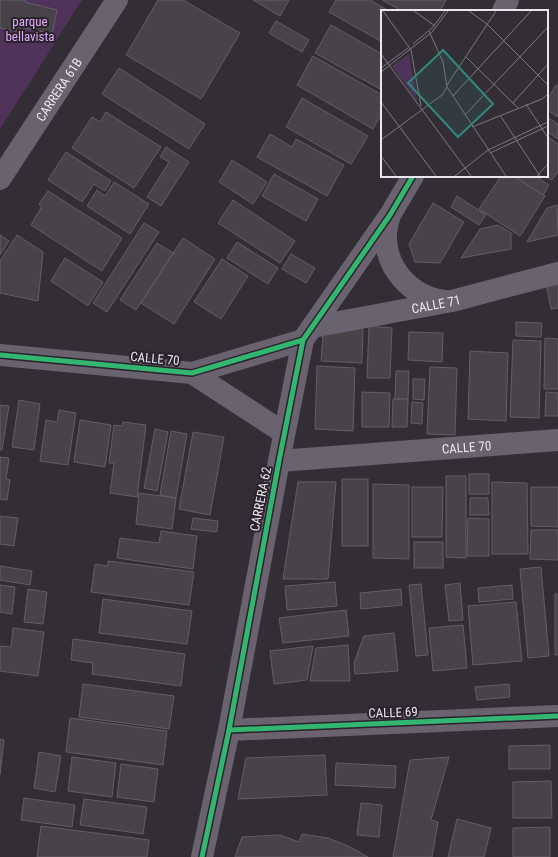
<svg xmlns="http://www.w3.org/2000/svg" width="558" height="857" font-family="'Roboto Condensed',sans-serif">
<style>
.green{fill:#4f335a}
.building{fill:#474349;stroke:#625e64}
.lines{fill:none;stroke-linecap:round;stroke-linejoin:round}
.minor{stroke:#6a626e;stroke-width:22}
.cycleway-casing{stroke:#2a222d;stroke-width:8}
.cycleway{stroke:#33b770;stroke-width:5}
.labels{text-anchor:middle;stroke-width:4;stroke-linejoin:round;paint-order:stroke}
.park-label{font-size:13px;fill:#dfacf6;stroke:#2a222d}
.street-label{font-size:13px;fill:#ebe6ee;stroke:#2a222d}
.inset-road{fill:none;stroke:#7d787f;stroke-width:1}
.view{fill:#308781;fill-opacity:0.15;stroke:#308781;stroke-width:2}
.inset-edge{fill:none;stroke:#ebe6ee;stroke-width:2}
</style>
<rect width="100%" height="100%" fill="#332e35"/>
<polygon class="green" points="0,0 82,0 0,129"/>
<g class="building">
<polygon points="0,0 26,0 25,2 57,10 52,34 20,27 19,32 0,28"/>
<polygon points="158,0 183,0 240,33 201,99 126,55"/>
<polygon points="253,0 289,0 280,16"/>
<polygon points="336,0 370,0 389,11 382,11 382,42 329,12"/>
<polygon points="382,0 446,0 440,11 402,11"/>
<polygon points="276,21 309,40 302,52 269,33"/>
<polygon points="331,25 382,54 382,90 315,53"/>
<polygon points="313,56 382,95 382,113 373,129 297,85"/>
<polygon points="119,68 205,124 189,149 102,94"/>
<polygon points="556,85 558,86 558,117 547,110 547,100"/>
<polygon points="302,98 368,136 351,164 286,127"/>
<polygon points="106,112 161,147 134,188 72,148 92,117 100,122"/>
<polygon points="547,117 558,124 558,139 547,132"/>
<polygon points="270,134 292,147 296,139 344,165 327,196 257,157"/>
<polygon points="547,136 558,144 558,171 552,180 545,176 547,176"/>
<polygon points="166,147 189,162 161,206 147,197 169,162 160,157"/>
<polygon points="66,152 111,181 105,191 94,184 82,202 48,180"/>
<polygon points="232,160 267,182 253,204 219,182"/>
<polygon points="274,174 318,199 306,221 262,196"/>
<polygon points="501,176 514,176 545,196 520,236 479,209"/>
<polygon points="514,176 535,176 549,185 543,195"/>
<polygon points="114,182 149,204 130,234 87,206 97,190 105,196"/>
<polygon points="48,191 122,238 102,271 31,225 42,206 39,204"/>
<polygon points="457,196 486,215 479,225 451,207"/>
<polygon points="233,200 295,241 280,263 218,223"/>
<polygon points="433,203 464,222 440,263 415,262 409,244"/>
<polygon points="557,205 558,235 527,242 547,208"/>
<polygon points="144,223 159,232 107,312 93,303"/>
<polygon points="498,225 511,233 511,249 461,258 480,229"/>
<polygon points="0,235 9,241 0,255"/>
<polygon points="17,235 43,252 38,301 0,293 0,261"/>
<polygon points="183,238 215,259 174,324 141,303"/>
<polygon points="237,242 278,268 268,284 227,258"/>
<polygon points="157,243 173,253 136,310 120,300"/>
<polygon points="291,254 315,268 306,283 282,269"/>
<polygon points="65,258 103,282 88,306 51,281"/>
<polygon points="222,259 248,276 221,319 194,302"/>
<polygon points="558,281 558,308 551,309 546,283"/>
<polygon points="516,322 542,323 541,337 516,336"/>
<polygon points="369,326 392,328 390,378 367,378"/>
<polygon points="363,328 362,363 321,361 323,335"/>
<polygon points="409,332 443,333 442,362 408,360"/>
<polygon points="545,338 558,339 558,389 544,389"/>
<polygon points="513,340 541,341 539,418 510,417"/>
<polygon points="470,351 508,353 506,421 468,419"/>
<polygon points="317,366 355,368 353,431 315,429"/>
<polygon points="430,367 457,368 455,435 427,434"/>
<polygon points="396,371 409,371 408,399 395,399"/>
<polygon points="413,379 425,379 424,400 413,399"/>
<polygon points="362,392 390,393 389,427 362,427"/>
<polygon points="546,392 558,393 558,416 545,416"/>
<polygon points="393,399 408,399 407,427 392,427"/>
<polygon points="19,400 40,404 34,450 12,447"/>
<polygon points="412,402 423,403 422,424 411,423"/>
<polygon points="0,405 9,406 2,450 0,450"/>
<polygon points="59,410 76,413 68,465 40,461 46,420 57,422"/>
<polygon points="80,420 111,425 105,467 74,462"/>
<polygon points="123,422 146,425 137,497 110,493 114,463 109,463 114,425 122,426"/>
<polygon points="155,429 168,432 157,491 144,488"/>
<polygon points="171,431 187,434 176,498 160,495"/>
<polygon points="193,432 224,437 210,515 179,509"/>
<polygon points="0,457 9,458 6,479 10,480 7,500 0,499"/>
<rect x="469" y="474" width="20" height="20"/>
<polygon points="446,476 466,476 466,558 446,557"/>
<rect x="342" y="479" width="26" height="67"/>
<polygon points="298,482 336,482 328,579 283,579"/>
<polygon points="492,482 527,483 528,554 492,554"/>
<polygon points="373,484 409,485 409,559 373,558"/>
<polygon points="412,487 443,487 442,537 412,537"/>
<polygon points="531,487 558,487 558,527 531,526"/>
<polygon points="139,493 176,498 172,529 136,524"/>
<polygon points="470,498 488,498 489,515 470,515"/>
<polygon points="0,516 18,518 14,546 0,544"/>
<polygon points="193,518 218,521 217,532 191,529"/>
<polygon points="468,518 489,519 489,556 467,556"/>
<polygon points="531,530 558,530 558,560 530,559"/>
<polygon points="161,531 197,536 193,569 117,558 120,538 159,543"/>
<rect x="414" y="542" width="29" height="26"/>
<polygon points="108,561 194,572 189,605 91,592 95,564 108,566"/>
<polygon points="0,566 32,571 30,585 0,580"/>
<polygon points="541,567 549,656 528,658 520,569"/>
<polygon points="335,582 337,606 287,610 285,586"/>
<polygon points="460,583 463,620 449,621 445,585"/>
<polygon points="421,584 428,655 416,656 409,585"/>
<polygon points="0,585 15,587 12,614 0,612"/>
<polygon points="512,585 513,599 479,602 478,588"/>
<polygon points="28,589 47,592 43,624 24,622"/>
<polygon points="401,589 402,605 361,609 360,593"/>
<rect x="555" y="594" width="3" height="61"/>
<polygon points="103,599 192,611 187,644 99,633"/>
<polygon points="516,602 522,661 473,665 468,606"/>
<polygon points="346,610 349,636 283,643 279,618"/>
<polygon points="463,625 467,668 433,671 429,628"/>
<polygon points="13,628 44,632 38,676 0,671 0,646 11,647"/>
<polygon points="394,633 398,671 355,674 354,663 364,636"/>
<polygon points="73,639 185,654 181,686 92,674 93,663 71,660"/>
<polygon points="348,645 350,681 310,681 316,648"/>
<polygon points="313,646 307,680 274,684 270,651"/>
<polygon points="83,684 174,696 169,729 79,717"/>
<polygon points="509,684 510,697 477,700 475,687"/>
<polygon points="70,718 167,731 163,765 66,752"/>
<polygon points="0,739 4,740 0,775"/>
<polygon points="550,745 550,769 509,769 509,746"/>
<polygon points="39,752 61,756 55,792 34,788"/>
<polygon points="325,755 327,795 238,799 246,758"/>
<polygon points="72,757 116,763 112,797 68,791"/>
<polygon points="449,757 431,820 438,822 432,857 393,857 410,760"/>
<polygon points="336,763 396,766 395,788 335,785"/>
<polygon points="121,764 158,769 154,802 117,797"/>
<polygon points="551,781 552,818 513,818 513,782"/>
<polygon points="24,798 75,805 72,827 21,820"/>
<polygon points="84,799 147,807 143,834 80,825"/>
<polygon points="361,803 382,805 379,837 357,835"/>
<polygon points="457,819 491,828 484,857 448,857"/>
<polygon points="41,826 149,840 147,857 37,857"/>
<polygon points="550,827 550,857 513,857 513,828"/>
<polygon points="302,834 328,838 348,846 368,857 235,857 242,837 280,835 299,842"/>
</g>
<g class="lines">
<g class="minor">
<polyline points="503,11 508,0"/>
<path id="s1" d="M 0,179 L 117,0"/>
<path d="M 389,217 C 388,222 387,227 386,232 C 384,268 411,297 445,301"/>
<path id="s2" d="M 312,327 L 452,301 L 558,273"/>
<polyline points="0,355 192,373 303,340"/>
<polyline points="192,373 284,433"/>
<path id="s3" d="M 279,461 L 558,440"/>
<polyline points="229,730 558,716"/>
<polyline points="202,857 229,730 279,461 303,340 390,215 413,176"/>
</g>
<g class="cycleway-casing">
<g id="cycleway">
<polyline points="0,355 192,373 303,340"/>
<polyline points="229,730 558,716"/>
<polyline points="202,857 229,730 279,461 303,340 390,215 413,176"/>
</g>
</g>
<use href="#cycleway" class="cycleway"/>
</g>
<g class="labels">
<g class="park-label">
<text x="30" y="26">parque<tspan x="30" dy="15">bellavista</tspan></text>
</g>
<g class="street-label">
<text dy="5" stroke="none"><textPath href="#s1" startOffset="107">CARRERA 61B</textPath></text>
<text dy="5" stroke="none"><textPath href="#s2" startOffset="126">CALLE 71</textPath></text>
<text transform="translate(155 358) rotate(5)" y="5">CALLE 70</text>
<text dy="5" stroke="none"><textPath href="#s3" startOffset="188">CALLE 70</textPath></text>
<text transform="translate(260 499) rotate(-79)" y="5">CARRERA 62</text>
<text transform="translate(393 712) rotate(-2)" y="5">CALLE 69</text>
</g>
</g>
<g transform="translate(381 10)">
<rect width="167" height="167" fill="#332e35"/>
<path d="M 28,44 L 36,91 L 11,56 Z" fill="#4f335a"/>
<path class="inset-road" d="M 2,1 L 30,40 L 40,96M 33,1 L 54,16M 88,1 L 106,14 L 167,75M 48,21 L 62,52 L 66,77 L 125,166M 32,34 L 52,17 L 64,1M 0,44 L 90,166M 85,47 L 137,98M 0,58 L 27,38M 0,62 L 51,22 L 67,1M 66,75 L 115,1M 72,86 L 150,1M 0,92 L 55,166M 132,93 L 167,54M 145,94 L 167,128M 84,105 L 167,17M 119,105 L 159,166M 91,117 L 161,89 L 167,84M 0,130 L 61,85 L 66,77M 109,143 L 167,116M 0,146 L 15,166M 74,166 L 107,140 L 167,112M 156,166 L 167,154"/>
<path class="view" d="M 62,40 L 112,94 L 77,127 L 27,73 Z"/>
<rect width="167" height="167" class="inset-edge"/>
</g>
</svg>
